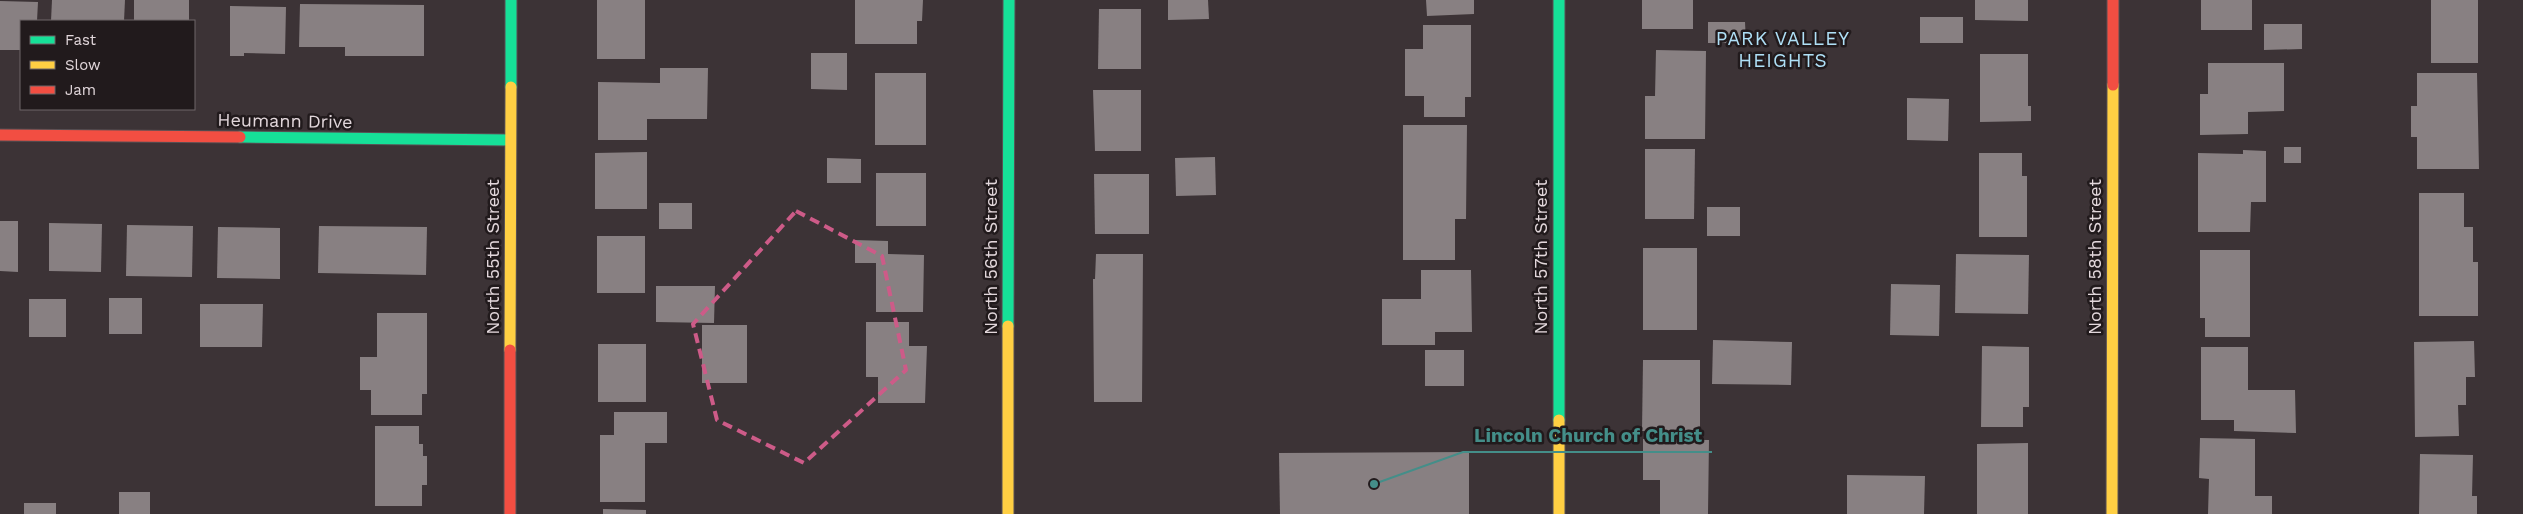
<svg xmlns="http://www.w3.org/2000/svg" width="2523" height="514" font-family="'Work Sans',sans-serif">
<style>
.building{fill:#888082}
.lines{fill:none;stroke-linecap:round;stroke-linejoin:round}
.fast-casing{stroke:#585054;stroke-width:13}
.slow-casing{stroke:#585054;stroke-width:13}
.jam-casing{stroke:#585054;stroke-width:13}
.fast{stroke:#16e098;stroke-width:11}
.slow{stroke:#ffcf43;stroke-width:11}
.jam{stroke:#f24e42;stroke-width:11}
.marked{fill:none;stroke:#cd5b88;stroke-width:4;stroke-dasharray:10 6;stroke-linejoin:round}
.labels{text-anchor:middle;stroke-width:5;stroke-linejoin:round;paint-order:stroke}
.street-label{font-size:18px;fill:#e2d7db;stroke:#211a1c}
.neighbourhood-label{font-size:19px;letter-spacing:1px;fill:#afe0f7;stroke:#211a1c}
.leader{fill:none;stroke:#448e89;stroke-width:2}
.callout-dot{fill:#448e89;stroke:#211a1c;stroke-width:2}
.callout-label{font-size:19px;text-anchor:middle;font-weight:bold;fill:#448e89;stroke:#211a1c;stroke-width:5;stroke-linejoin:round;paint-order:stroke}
</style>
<rect width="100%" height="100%" fill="#3c3336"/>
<g class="building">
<polygon points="52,0 125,0 124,21 51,21"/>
<rect x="134" y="0" width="55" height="21"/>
<rect x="597" y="0" width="48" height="59"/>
<polygon points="855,0 923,0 922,21 917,21 917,44 855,44"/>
<polygon points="1168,0 1208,0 1209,19 1168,20"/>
<polygon points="1426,0 1474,0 1474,14 1427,16"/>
<rect x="1642" y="0" width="51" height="29"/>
<polygon points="1975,0 2028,0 2028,21 1975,20"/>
<rect x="2201" y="0" width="51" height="30"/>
<rect x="2431" y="0" width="47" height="63"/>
<polygon points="0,1 38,2 37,21 21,21 21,50 0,50"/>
<polygon points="300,4 424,5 424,56 345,56 345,47 299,47"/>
<polygon points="230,6 286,7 285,54 244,53 244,56 230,56"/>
<polygon points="1099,9 1141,9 1141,69 1098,69"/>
<rect x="1920" y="17" width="43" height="26"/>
<polygon points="1708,22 1745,22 1746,43 1708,43"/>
<polygon points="2264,24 2302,24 2302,49 2264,50"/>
<polygon points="1423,25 1471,25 1471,97 1465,97 1465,117 1424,117 1424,96 1405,96 1405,49 1423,49"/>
<polygon points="1656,50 1706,51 1705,139 1645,139 1645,96 1655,96"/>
<polygon points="811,53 847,53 847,90 811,89"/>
<polygon points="1980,54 2028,54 2028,106 2031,106 2031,121 1980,122"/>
<polygon points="2208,63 2284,63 2284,111 2248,112 2248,134 2200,135 2200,94 2208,94"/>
<polygon points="660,68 708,68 707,119 647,119 647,140 598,140 598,82 660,83"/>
<rect x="875" y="73" width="51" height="72"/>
<polygon points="2417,73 2477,73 2479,169 2417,169 2417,137 2411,137 2411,106 2417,106"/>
<polygon points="1093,90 1141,90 1141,151 1095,151"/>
<polygon points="1907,98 1949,99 1948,141 1907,140"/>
<polygon points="1403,125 1467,125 1466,219 1455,219 1455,260 1403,260"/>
<rect x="2284" y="147" width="17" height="16"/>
<polygon points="1645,149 1695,149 1694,219 1645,219"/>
<polygon points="2243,150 2266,151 2266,202 2251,202 2250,232 2198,232 2198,153 2243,154"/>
<polygon points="647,152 647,209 595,209 595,153"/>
<polygon points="1979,153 2022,153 2022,176 2027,176 2027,237 1979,237"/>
<polygon points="1215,157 1216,195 1176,196 1175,158"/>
<polygon points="827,158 861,159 861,183 827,183"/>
<rect x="876" y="173" width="50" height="53"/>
<polygon points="1094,174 1149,174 1149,234 1095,234"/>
<polygon points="2419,193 2464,193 2464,227 2473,227 2473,262 2478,262 2478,316 2419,316"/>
<rect x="659" y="203" width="33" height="26"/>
<rect x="1707" y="207" width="33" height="29"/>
<polygon points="0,221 18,221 18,272 0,271"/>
<polygon points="49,223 102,224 101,272 49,271"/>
<polygon points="127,225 193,226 192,277 126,276"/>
<polygon points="319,226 427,227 426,275 318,273"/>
<polygon points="218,227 280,228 280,279 217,278"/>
<rect x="597" y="236" width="48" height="57"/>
<polygon points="855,240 888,241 888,254 924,255 923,312 876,312 876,263 855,263"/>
<rect x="1643" y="248" width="54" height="82"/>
<polygon points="2200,250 2250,250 2250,337 2205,337 2205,318 2200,318"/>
<polygon points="1096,254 1143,254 1142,402 1094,402 1093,279 1095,279"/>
<polygon points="1956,254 2029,255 2028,314 1955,313"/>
<polygon points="1421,270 1471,270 1472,332 1435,332 1435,345 1382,345 1382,299 1421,299"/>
<polygon points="1891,284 1940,285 1939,336 1890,335"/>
<polygon points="656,286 715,286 714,323 656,322"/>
<rect x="109" y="298" width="33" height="36"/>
<rect x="29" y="299" width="37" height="38"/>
<polygon points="200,304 263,304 262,347 200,347"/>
<polygon points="377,313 427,313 427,394 422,394 422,415 371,415 371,390 360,390 360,357 377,357"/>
<polygon points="866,322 909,322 909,346 927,346 925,403 878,403 878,377 866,377"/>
<rect x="702" y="325" width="45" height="58"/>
<polygon points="1713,340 1792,342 1791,385 1712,384"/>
<polygon points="2474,341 2475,377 2466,377 2466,405 2458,405 2459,436 2415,437 2414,342"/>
<rect x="598" y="344" width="48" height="58"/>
<polygon points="1982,346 2029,347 2029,407 2023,407 2023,427 1981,427"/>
<polygon points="2201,347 2248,347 2248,390 2295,390 2296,433 2234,431 2234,420 2201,420"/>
<rect x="1425" y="350" width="39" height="36"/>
<polygon points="1643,360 1700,360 1700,431 1642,431"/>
<polygon points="614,412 667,412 667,443 645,443 645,502 600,502 600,435 614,435"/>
<polygon points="375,426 419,426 419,444 423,444 423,456 427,456 427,485 422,485 422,506 375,506"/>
<polygon points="2200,438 2255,439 2255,496 2272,496 2272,514 2208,514 2209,479 2199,478"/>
<polygon points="1643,439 1709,440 1708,514 1660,514 1660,480 1643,480"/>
<polygon points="2028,443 2028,514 1977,514 1977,444"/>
<polygon points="1469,452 1469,514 1280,514 1279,453"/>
<polygon points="2420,454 2473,455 2472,496 2477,496 2477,514 2419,514"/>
<polygon points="1847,475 1925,476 1924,514 1847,514"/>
<rect x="119" y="492" width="31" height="22"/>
<rect x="24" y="503" width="32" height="11"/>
<polygon points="603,509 646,510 646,514 603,514"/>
</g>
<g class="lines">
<g class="fast-casing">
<g id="fast">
<polyline points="1559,0 1559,420"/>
<polyline points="511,87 511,0"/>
<polyline points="240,137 510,140"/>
<polyline points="1008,326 1009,0"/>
</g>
</g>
<g class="slow-casing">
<g id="slow">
<polyline points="510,350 511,87"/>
<polyline points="1559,420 1559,514"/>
<polyline points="1008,514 1008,326"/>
<polyline points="2112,514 2113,85"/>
</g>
</g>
<g class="jam-casing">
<g id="jam">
<polyline points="2113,85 2113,0"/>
<polyline points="0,135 240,137"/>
<polyline points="510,514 510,350"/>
</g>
</g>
<use href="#fast" class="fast"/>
<use href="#slow" class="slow"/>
<use href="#jam" class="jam"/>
</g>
<path class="marked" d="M 796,211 L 882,256 L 906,370 L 804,463 L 717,420 L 693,324 Z"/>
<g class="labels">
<g class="street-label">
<text transform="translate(285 121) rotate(1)" y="6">Heumann Drive</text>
<text transform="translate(493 257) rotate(-90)" y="6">North 55th Street</text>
<text transform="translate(991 257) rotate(-90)" y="6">North 56th Street</text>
<text transform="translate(1541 257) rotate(-90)" y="6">North 57th Street</text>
<text transform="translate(2095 257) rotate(-90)" y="6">North 58th Street</text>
</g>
<g class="neighbourhood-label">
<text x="1783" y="45">PARK VALLEY<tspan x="1783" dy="22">HEIGHTS</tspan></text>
</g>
</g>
<path class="leader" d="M1374 484L1463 452H1712"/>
<circle class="callout-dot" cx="1374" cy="484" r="5"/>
<g class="callout-label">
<text x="1588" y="442">Lincoln Church of Christ</text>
</g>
<rect x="20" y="20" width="175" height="90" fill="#211a1c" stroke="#6e6668"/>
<rect x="30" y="36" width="25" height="8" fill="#16e098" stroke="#6e6668"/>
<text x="65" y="45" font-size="15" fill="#e2d7db">Fast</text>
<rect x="30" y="61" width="25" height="8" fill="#ffcf43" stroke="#6e6668"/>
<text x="65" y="70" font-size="15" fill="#e2d7db">Slow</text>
<rect x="30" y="86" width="25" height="8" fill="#f24e42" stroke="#6e6668"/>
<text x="65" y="95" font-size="15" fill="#e2d7db">Jam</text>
</svg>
